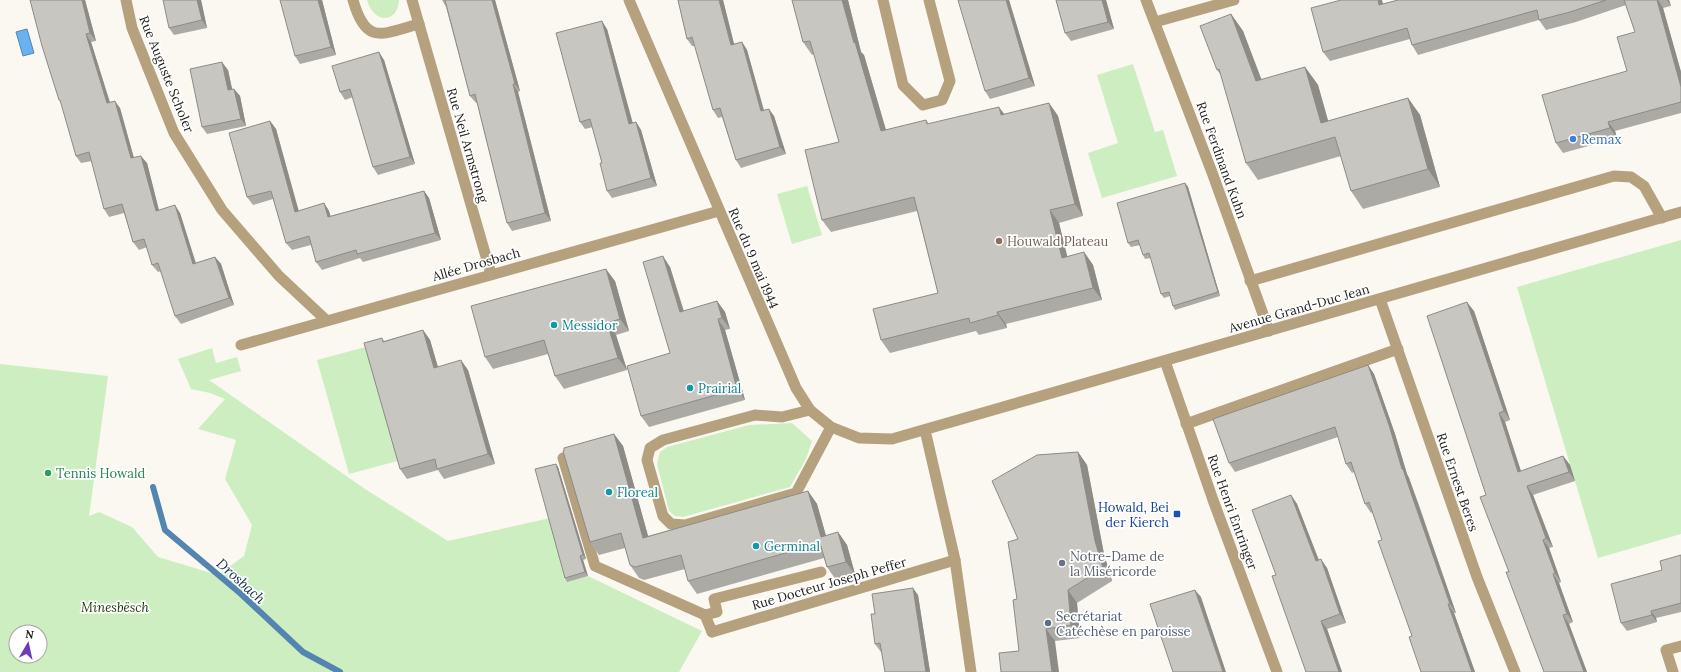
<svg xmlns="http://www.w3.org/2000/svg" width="1681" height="672" font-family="Lora,serif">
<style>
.green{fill:#cdeec0;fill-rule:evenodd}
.water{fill:#6ab1f1;stroke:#5485b1}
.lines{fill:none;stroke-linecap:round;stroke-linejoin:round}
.stream{stroke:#5485b1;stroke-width:6}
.service{stroke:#b6a17f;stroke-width:11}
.minor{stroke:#b6a17f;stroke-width:11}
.wall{fill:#acaaa5}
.shaded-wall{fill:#8c8b86}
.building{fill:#c8c6c0;stroke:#8c8b86}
.shop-dot{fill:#3f7fe0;stroke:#fff;stroke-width:1.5}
.education-dot{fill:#8d6e63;stroke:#fff;stroke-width:1.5}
.culture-dot{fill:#0f9aa8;stroke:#fff;stroke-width:1.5}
.leisure-dot{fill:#2e9e5b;stroke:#fff;stroke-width:1.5}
.transit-dot{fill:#1a4fb4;stroke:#fff;stroke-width:1.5}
.worship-dot{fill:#6b7280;stroke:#fff;stroke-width:1.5}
.service-dot{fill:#5c6f8a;stroke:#fff;stroke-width:1.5}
.labels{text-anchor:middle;stroke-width:3.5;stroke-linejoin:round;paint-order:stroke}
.street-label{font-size:13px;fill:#1f1e1c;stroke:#fff}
.shop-label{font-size:13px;fill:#366cbe;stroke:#fff;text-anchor:start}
.education-label{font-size:13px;fill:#785e54;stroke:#fff;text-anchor:start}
.culture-label{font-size:13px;fill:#0d838f;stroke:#fff;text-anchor:start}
.leisure-label{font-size:13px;fill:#27864d;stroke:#fff;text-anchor:start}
.transit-label{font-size:13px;fill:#164399;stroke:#fff;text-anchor:end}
.worship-label{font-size:13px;fill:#5b616d;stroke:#fff;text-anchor:start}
.park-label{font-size:13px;font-style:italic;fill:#183903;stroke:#fff}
.service-label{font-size:13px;fill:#4e5e75;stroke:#fff;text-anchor:start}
.water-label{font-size:14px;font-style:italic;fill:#0d2b45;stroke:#fff}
</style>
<rect width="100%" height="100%" fill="#faf8f1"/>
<g class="green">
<path d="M 367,0 L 399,0 C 398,23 374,25 367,0 Z"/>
<polygon points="1133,64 1155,132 1163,130 1177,176 1102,198 1088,153 1118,143 1097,75"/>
<polygon points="807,186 822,235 792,244 777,194"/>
<polygon points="1681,240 1681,534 1598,558 1517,287"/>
<polygon points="369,346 401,460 349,474 317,360"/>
<path d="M 212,348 L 216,363 L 237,357 L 241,371 L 209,380 L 365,489 L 448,541 L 550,518 L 567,581 L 588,576 L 702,631 L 679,672 L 0,672 L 0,364 L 108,376 L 89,516 L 99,512 L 132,527 L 158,557 L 218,575 L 244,556 L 252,525 L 225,479 L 236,440 L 198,429 L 225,399 L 210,393 L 191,389 L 178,359 ZM 16,632 L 40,632 L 40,656 L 16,656 Z"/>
<polygon points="792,423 812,441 806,459 790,487 683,517 675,516 669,511 657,464 660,452 667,447 749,425"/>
</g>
<polygon class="water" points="27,29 34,53 23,56 16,32"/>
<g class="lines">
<polyline class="stream" points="153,487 165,530 241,594 303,652 340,672"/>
<g class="service">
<polyline points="810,410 782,417 755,415 663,440 650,448 647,460 663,516 671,524 685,525 796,493 831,427"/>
<polyline points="563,458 595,566 705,615 717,612 714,599 821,572"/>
<polyline points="705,615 712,632"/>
</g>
<g class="minor">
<polyline points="126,0 132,28 174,133 222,210 279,276 326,320"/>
<path d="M 353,0 C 366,46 382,34 419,24"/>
<polyline points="412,0 491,274"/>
<polyline points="629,0 796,388 810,410 831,427 859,438 892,439 1681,212"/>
<polyline points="883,0 903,85 923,105 942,100 950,81 929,0"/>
<polyline points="1146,0 1213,175 1269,331"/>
<polyline points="1155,22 1234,0"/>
<polyline points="1250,281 1614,176 1631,177 1644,186 1662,218"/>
<polyline points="1380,299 1477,577 1515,672"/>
<polyline points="241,345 719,211"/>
<polyline points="1165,361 1213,500 1277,672"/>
<polyline points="1186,424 1398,349"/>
<polyline points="925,430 955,560 971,672"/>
<polyline points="712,632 955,560"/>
<polyline points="1673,672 1666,650 1681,646"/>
</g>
</g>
<g class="wall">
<polygon points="30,0 85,0 96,41 91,42 110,102 120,108 134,158 147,163 159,210 180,213 196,263 215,257 221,264 234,305 181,324 175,316 161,271 158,272 152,265 147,247 139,250 133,242 124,213 109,217 104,209 92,161 81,163 76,156 62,104 59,100"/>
<polygon points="201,0 207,28 174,35 169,28"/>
<polygon points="322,0 336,55 300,64 295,56"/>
<polygon points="442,0 495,0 520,91 518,92 551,221 512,231 507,223 477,103 476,103 470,96 446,7"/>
<polygon points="678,0 723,0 734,44 742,42 747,50 764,110 774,116 786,154 741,168 736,160 722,117 718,118 713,110 695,46 692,46 687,39"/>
<polygon points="792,0 848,0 861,52 864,55 886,130 926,120 929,124 1004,115 1049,103 1058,116 1083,216 1059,223 1067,257 1084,252 1093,265 1102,300 1006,324 1007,328 979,335 976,331 890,353 881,340 938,293 917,211 831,232 822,220 839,142 814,54 812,55 803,42"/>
<polygon points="1009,0 1035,86 990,99 985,91"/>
<polygon points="1056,0 1106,0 1114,29 1071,41 1065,33"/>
<polygon points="1398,0 1669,0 1671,6 1663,8 1681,72 1681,113 1615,131 1617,138 1563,153 1556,143 1627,71 1635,32 1626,5 1576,22 1546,30 1539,20 1418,55 1412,45 1410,39 1330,61 1323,52 1383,4"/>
<polygon points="1231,14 1243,31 1261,80 1305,67 1318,85 1328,121 1408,98 1420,115 1440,187 1363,209 1351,191 1341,156 1258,180 1246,163 1221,75 1217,70"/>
<polygon points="607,29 632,123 636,122 641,130 657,186 612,198 607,191 602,163 593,127 585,129 580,122"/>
<polygon points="384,60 415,164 378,175 373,167 353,97 345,100 340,92"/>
<polygon points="228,70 232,89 234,89 240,96 246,126 207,134 202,127"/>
<polygon points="270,121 276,129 298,211 324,203 329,211 330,216 424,191 429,198 441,240 363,262 360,258 322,270 316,262 311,245 292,250 286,243 273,199 253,205 247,197"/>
<polygon points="1185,183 1188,187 1220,296 1175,310 1173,306 1170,296 1164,298 1161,294 1151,258 1145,259 1143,255 1140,245 1131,247 1128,243"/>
<polygon points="670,267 684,311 717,301 725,312 730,329 725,330 745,400 649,427 641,416 670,353"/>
<polygon points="615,281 629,331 616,335 627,370 564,389 555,376 548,354 493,369 485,357"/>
<polygon points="1474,311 1510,420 1505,422 1521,471 1563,456 1570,465 1575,481 1533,495 1553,547 1549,548 1561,582 1559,583 1573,622 1569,624 1587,672 1544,672 1509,572 1486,495"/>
<polygon points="423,330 430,340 438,367 468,370 495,464 444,479 438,470 407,479 400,469 382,338 384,341"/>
<polygon points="1368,365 1374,374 1395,434 1407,474 1409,478 1419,505 1456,613 1454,613 1475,672 1421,672 1412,636 1382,540 1372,512 1371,513 1365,504 1354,472 1352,473 1346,464 1338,437 1235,472 1229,463"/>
<polygon points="614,434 623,446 648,536 808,491 817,504 826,536 838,532 847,545 855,574 836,580 827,567 824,558 697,594 688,581 685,569 644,580 639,578 630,565 625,548 599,555 590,542"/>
<polygon points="1078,452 1087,465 1104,554 1112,581 1077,603 1080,638 1055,641 1019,651 1017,599 1018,539"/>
<polygon points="556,464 558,467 586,559 583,560 588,576 567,582 565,578"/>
<polygon points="1291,495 1297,504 1319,560 1327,568 1346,623 1327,629 1342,672 1306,672 1276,575"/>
<polygon points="1681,555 1681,612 1656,618 1657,622 1627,631 1621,623 1662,570"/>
<polygon points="918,595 930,672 885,672 882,651 881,652 875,644 875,614"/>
</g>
<g class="shaded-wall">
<polygon points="82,0 85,0 96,41 90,33"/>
<polygon points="197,0 201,0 207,28 202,20"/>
<polygon points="318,0 322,0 336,55 331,47"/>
<polygon points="492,0 495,0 498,11 520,91 515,84"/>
<polygon points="719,0 723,0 736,52 731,45"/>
<polygon points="842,0 848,0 861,52 864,55 890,144 881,131 854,43"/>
<polygon points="1006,0 1009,0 1035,86 1029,78"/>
<polygon points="1102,0 1106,0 1114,29 1108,22"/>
<polygon points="1378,0 1382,0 1386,15 1379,5"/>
<polygon points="1657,0 1658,0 1663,8 1681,72 1681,87"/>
<polygon points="1667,0 1669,0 1671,6"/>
<polygon points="1231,14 1243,31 1269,99 1256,81"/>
<polygon points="602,21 607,29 635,131 629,124"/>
<polygon points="86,34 91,42 112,110 107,103"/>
<polygon points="742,42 747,50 766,119 761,111"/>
<polygon points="379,52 384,60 415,164 410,157"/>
<polygon points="222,62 228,70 234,98 228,90"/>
<polygon points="1305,67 1318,85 1333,138 1321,123"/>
<polygon points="513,84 518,92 551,221 545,213"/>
<polygon points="234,89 240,96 246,126 241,119"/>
<polygon points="1408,98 1420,115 1440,187 1428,169"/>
<polygon points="115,101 120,108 136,166 131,158"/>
<polygon points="1049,103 1058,116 1083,216 1075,204"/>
<polygon points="999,107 1008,119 1001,115"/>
<polygon points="769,109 774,116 786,154 780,147"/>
<polygon points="270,121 276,129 301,219 295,212"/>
<polygon points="636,122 641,130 657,186 651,178"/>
<polygon points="1608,122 1615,131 1617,138 1610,128"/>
<polygon points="141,156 147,163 161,219 156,211"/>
<polygon points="1185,183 1188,187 1220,296 1218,292"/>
<polygon points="424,191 429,198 441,240 435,233"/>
<polygon points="324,203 329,211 333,224 328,217"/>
<polygon points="175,205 180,213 198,271 193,264"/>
<polygon points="1050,210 1059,223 1071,271 1062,258"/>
<polygon points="1084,252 1093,265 1102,300 1093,288"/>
<polygon points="663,256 670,267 687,323 680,312"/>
<polygon points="215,257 221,264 234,305 229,298"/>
<polygon points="606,269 615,281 629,331 620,319"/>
<polygon points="717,301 725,312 730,329 722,318"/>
<polygon points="1467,302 1474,311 1510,420 1504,411"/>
<polygon points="997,312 1006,324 1007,328 998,315"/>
<polygon points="718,319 725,330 745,400 737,389"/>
<polygon points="607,323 616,335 627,370 618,358"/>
<polygon points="423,330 430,340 441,378 434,368"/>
<polygon points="461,360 468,370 495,464 488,454"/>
<polygon points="1368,365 1374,374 1395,434 1407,474 1409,478 1456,613 1450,604 1402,469"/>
<polygon points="1499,413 1505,422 1524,481 1518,472"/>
<polygon points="614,434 623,446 652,550 643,538"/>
<polygon points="1078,452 1087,465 1104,554 1112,581 1103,568 1095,541"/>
<polygon points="1563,456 1570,465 1575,481 1569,472"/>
<polygon points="556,464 558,467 586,559 583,555"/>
<polygon points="1527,486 1533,495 1553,547 1546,538"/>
<polygon points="808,491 817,504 830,550 821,537"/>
<polygon points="1291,495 1297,504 1322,569 1316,561"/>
<polygon points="838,532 847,545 855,574 846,562"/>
<polygon points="1543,540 1549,548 1561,582 1555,573"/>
<polygon points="580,556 583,560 588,576 585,572"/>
<polygon points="1321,559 1327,568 1346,623 1340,614"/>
<polygon points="1553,574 1559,583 1573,622 1567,614"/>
<polygon points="913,588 918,595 930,672 926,672"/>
<polygon points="1068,590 1077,603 1080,638 1071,625"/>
<polygon points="1195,590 1201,597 1226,672 1223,672"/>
<polygon points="1448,604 1454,613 1475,672 1472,672"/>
<polygon points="1651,611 1656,618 1657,622 1652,615"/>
<polygon points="1563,615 1569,624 1587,672 1584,672"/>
<polygon points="1321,621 1327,629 1342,672 1339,672"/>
<polygon points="1046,629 1055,641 1059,672 1052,672"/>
</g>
<g class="building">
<polygon points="30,0 82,0 90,33 86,34 107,103 115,101 131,158 141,156 156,211 175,205 193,264 215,257 229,298 175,316 158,263 152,265 144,239 133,242 122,204 104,209 89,152 76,156 60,100 59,100 42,46"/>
<polygon points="163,0 197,0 202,20 169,28"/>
<polygon points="280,0 318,0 331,47 295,56"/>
<polygon points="445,0 492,0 515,84 513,84 545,213 507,223 475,94 470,96"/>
<polygon points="678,0 719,0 731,45 742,42 761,111 769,109 780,147 736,160 720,108 713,110 692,37 687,39"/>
<polygon points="792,0 842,0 854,43 855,42 881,131 926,120 927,124 999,107 1001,115 1049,103 1075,204 1050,210 1062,258 1084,252 1093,288 997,312 998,315 970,323 969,318 881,340 873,309 938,293 914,197 822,220 805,150 839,142 810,41 803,42"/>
<polygon points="958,0 1006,0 1029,78 985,91"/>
<polygon points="1056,0 1102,0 1108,22 1065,33"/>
<polygon points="1341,0 1378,0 1379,5 1398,0 1606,0 1570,12 1539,20 1537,10 1412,45 1407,28 1323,52 1311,8"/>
<polygon points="1624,0 1657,0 1681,87 1681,102 1608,122 1610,128 1556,143 1542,95 1627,71 1617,37 1635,32"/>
<polygon points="1231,14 1256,81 1305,67 1321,123 1408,98 1428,169 1351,191 1335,137 1246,163 1219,69 1217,70 1200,26"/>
<polygon points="602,21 629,124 636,122 651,178 607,191 600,163 602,163 590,119 580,122 556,33"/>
<polygon points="379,52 410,157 373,167 350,89 340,92 332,66"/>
<polygon points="222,62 228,90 234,89 241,119 202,127 190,69"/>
<polygon points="270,121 295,212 324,203 328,217 424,191 435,233 357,254 356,250 316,262 309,236 286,243 271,191 247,197 229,133"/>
<polygon points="1185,183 1218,292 1173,306 1169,292 1161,294 1149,253 1143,255 1138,240 1128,243 1117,203"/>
<polygon points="663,256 680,312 717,301 722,318 718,319 737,389 641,416 627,366 670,353 643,262"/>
<polygon points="606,269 620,319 607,323 618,358 555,376 544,340 485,357 471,306"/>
<polygon points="1467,302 1504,411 1499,413 1518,472 1563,456 1569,472 1527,486 1546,538 1543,540 1555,573 1553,574 1567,614 1563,615 1584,672 1544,672 1506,572 1509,572 1480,497 1486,495 1427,316"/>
<polygon points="423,330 434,368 461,360 488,454 437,469 435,459 400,469 364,343 382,338 383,342"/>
<polygon points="1368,365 1389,425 1402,469 1403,469 1412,496 1450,604 1448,604 1472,672 1421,672 1409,637 1412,636 1378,541 1382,540 1369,502 1365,504 1351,462 1346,464 1335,427 1229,463 1213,419"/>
<polygon points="614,434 643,538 808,491 821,537 838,532 846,562 827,567 820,543 688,581 681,555 635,567 630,565 621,533 590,542 563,451 564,451 564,448"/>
<polygon points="1078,452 1095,541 1103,568 1068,590 1071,625 1046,629 1052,672 1001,672 999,653 1019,651 1013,600 1017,599 1008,542 1018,539 992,481 1037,455"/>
<polygon points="556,464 583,555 580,556 585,572 565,578 535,469"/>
<polygon points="1291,495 1316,561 1321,559 1340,614 1321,621 1339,672 1306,672 1272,576 1276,575 1252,510"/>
<polygon points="1681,555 1681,603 1651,611 1652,615 1621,623 1611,584 1662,570 1660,561"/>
<polygon points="913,588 926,672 885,672 880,643 875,644 871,614 875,614 872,594"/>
<polygon points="1195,590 1223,672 1173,672 1150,604"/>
</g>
<circle class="shop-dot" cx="1573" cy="139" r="4"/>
<circle class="education-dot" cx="999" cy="241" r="4"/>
<g class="culture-dot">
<circle cx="554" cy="325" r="4"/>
<circle cx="690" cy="388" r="4"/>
<circle cx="609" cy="492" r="4"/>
<circle cx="756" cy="546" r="4"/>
</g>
<circle class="leisure-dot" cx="48" cy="473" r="4"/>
<rect class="transit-dot" x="1173" y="510" width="8" height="8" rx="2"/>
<circle class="worship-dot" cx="1062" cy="563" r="4"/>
<circle class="service-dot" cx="1048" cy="623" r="4"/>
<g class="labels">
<g class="street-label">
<text transform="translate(167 74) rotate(68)" y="5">Rue Auguste Scholer</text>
<text transform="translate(468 145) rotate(74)" y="5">Rue Neil Armstrong</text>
<text transform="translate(1222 160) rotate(70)" y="5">Rue Ferdinand Kuhn</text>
<text transform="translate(754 258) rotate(67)" y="5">Rue du 9 mai 1944</text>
<text transform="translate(476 264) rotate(-16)" y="5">Allée Drosbach</text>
<text transform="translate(1299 308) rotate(-16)" y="5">Avenue Grand-Duc Jean</text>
<text transform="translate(1458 482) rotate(71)" y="5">Rue Ernest Beres</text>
<text transform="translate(1233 512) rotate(70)" y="5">Rue Henri Entringer</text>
<text transform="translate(829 583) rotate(-16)" y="5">Rue Docteur Joseph Peffer</text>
</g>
<g class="shop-label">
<text x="1581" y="144">Remax</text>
</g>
<g class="education-label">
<text x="1007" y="246">Houwald Plateau</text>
</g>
<g class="culture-label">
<text x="562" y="330">Messidor</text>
<text x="698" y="393">Prairial</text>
<text x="617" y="497">Floreal</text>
<text x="764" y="551">Germinal</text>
</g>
<g class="leisure-label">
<text x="56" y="478">Tennis Howald</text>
</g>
<g class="transit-label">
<text x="1169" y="512">Howald, Bei<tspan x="1169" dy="15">der Kierch</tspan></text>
</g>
<g class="worship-label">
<text x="1070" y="561">Notre-Dame de<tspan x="1070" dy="15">la Miséricorde</tspan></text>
</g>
<g class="park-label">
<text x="115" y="612">Minesbësch</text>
</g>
<g class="service-label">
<text x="1056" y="621">Secrétariat<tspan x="1056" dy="15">Catéchèse en paroisse</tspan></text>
</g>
<g class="water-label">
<text transform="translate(241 581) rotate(42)" y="5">Drosbach</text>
</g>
</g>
<g transform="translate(28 644) rotate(9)"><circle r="19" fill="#ffffff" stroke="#a5a5a4"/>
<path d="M0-3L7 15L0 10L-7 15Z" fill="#6c3cb4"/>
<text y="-6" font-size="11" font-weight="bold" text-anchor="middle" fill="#1f1e1c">N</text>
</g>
</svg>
